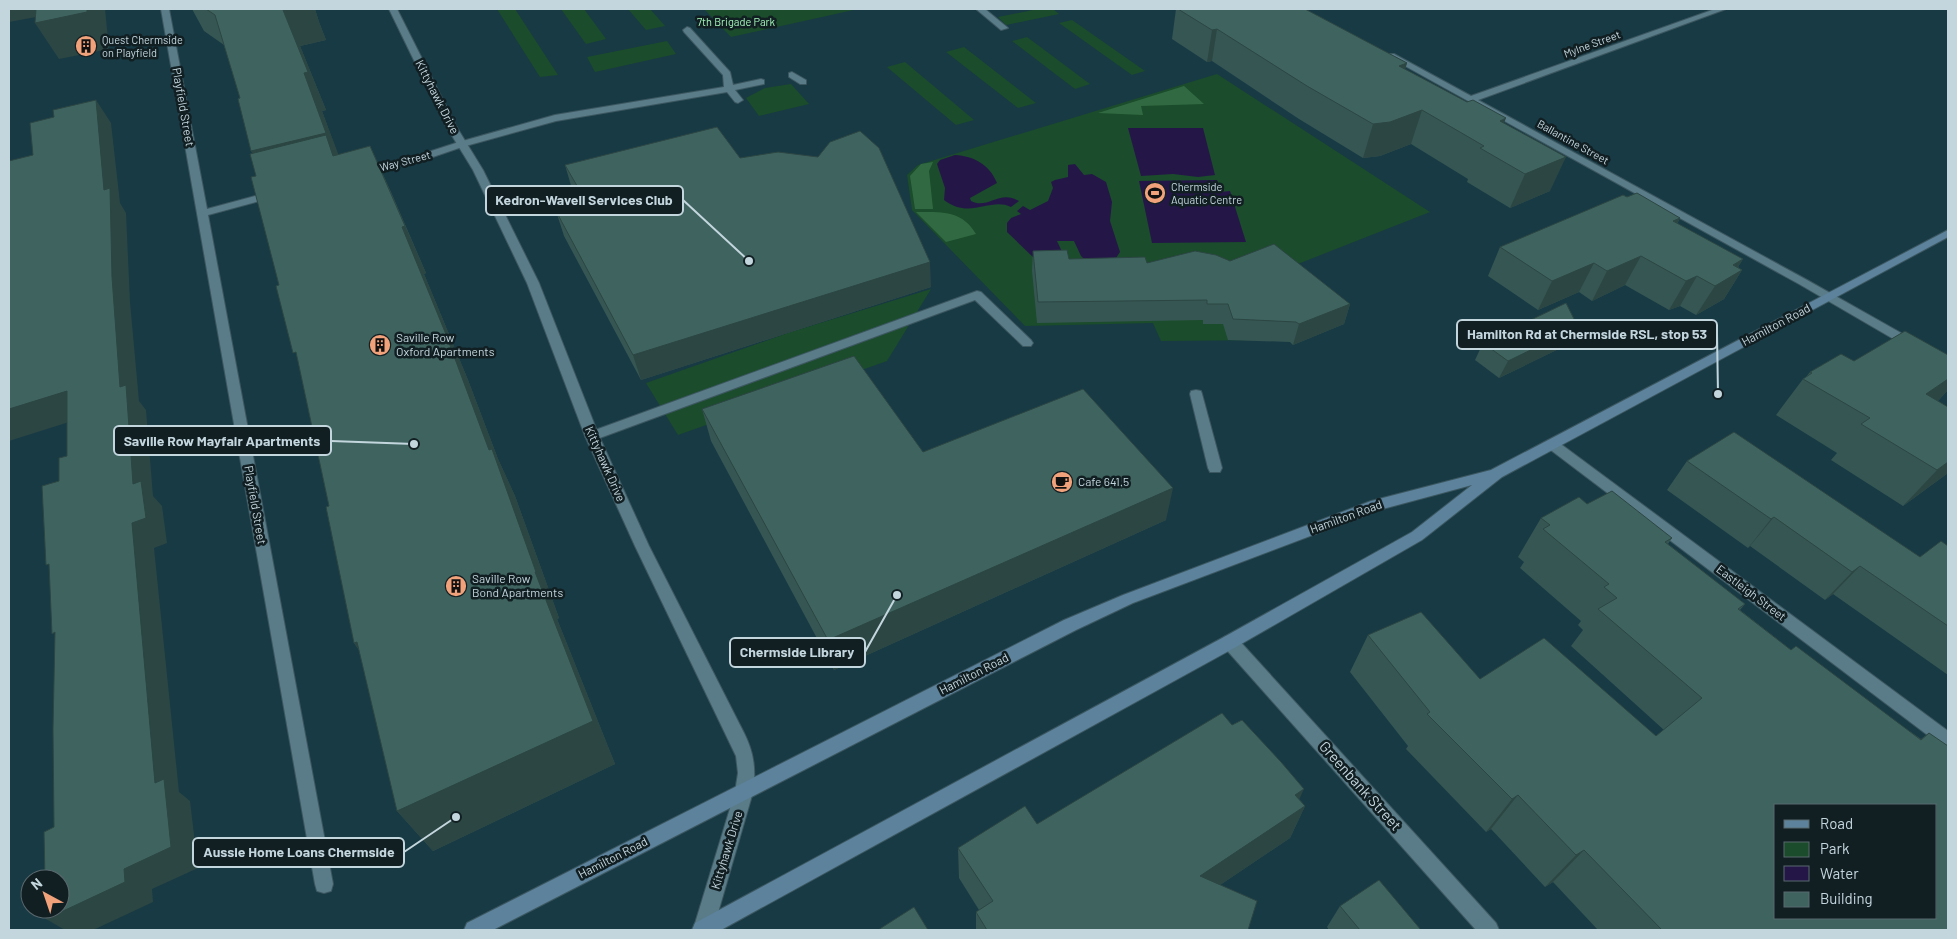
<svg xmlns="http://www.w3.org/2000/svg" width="1957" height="939" font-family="Barlow,sans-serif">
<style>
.green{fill:#1b4c2b}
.forest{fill:#316a42}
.water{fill:#241748}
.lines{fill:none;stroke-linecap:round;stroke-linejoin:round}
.service-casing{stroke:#3b5760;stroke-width:2}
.minor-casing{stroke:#3b5760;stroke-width:2}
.tertiary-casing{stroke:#3b5760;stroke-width:2}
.secondary-casing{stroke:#3b5760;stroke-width:2}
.service{fill:#5a7c88;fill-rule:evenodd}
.minor{fill:#5a7c88;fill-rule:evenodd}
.tertiary{fill:#5a7c88;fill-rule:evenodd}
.secondary{fill:#5c829c;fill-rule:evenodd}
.wall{fill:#365653}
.shaded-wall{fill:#2c4643}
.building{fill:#3f6460;stroke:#2c4643;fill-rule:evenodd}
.labels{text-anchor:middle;stroke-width:5;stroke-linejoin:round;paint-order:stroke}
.far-park-label{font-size:11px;fill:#a4f7b9;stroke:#111f23}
.far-poi-label{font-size:11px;fill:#c4d6dd;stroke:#111f23;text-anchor:start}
.far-street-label{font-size:11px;fill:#c4d6dd;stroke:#111f23}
.street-label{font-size:12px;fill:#c4d6dd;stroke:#111f23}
.poi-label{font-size:12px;fill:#c4d6dd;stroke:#111f23;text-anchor:start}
.near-street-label{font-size:15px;fill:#c4d6dd;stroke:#111f23}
.leader{fill:none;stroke:#c4d6dd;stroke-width:2}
.callout-dot{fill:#c4d6dd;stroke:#111f23;stroke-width:2}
.callout{fill:#111f23;stroke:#c4d6dd;stroke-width:2}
.callout-label{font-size:14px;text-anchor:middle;font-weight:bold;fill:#c4d6dd}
</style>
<rect width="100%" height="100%" fill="#183a44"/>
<g class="green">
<polygon points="497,9 515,9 558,75 540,77"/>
<polygon points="561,9 584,9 606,39 586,44"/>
<polygon points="628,9 650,9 665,26 646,30"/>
<polygon points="704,9 858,9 731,37"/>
<polygon points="1038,9 1053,9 1059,14 1006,25 998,17"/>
<polygon points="1072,20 1145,71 1132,75 1059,23"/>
<polygon points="1027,37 1090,84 1075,89 1012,41"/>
<polygon points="667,41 676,54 595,72 587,57"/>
<polygon points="964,47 1036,103 1018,108 946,52"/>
<polygon points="905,62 974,120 956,125 887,67"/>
<polygon points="1217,74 1430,212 1280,271 1268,340 1161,341 1153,323 1025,326 912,210 907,175 918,165"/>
<polygon points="791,84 809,104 759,116 746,98 765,88"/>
<polygon points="931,289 887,361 678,435 646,383 788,333"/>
</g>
<g class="forest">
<polygon points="1184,86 1204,104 1141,106 1143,115 1098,113"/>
<polygon points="933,162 929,171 933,209 915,209 910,176 921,164"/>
<path d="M 916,212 C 941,212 962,210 976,234 L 946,242 Z"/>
</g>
<g class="water">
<polygon points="1128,128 1203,128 1215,175 1198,177 1173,174 1141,176"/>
<path d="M 955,155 C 974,156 990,165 997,183 L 970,198 L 971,201 C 988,210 999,189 1019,201 L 1011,207 C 990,197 970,220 944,200 L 945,188 L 937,164 L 940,160 Z"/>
<polygon points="1075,164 1084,175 1092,174 1106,182 1112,202 1110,221 1120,252 1116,258 1085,260 1081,256 1074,241 1057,241 1065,258 1035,259 1007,232 1007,223 1011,218 1021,214 1017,211 1023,206 1030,210 1048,201 1053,188 1051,182 1055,180 1068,177 1068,165"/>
<polygon points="1217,180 1221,192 1230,191 1246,242 1152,243 1139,181"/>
</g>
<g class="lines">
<g class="service-casing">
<g id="service">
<polygon points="976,9 985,9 1008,28 1001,30"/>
<polygon points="687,27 690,28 730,72 733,85 761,79 764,80 764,84 735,90 743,100 738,103 735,102 727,92 556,121 462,147 457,144 459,142 555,115 724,87 723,75 684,32 683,30"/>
<polygon points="792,72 806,80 806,84 800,84 789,77 789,73"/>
<polygon points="977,291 981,292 1031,340 1033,343 1031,346 1023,346 975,300 597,439 587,439 585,436 587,433"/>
<polygon points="1196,390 1201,391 1202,394 1222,468 1220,472 1210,472 1208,468 1190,394 1191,391"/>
</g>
</g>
<g class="minor-casing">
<g id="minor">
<polygon points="161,9 169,9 207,209 274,191 279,194 278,196 208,215 333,884 331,891 324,893 317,891 315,884"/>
<polygon points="1715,9 1726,9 1478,100 1807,280 1917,342 1919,345 1917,348 1909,348 1799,284 1387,56 1388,54 1394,54 1471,96"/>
<polygon points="462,141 465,142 465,146 427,159 363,175 358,172 359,170 419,155"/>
<polygon points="1553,440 1558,442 1948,731 1948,749 1942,746 1548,448 1546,445 1548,442"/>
<polygon points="1230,635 1236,637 1496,923 1499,930 1476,930 1224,647 1222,642 1224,637"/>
</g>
</g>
<g class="tertiary-casing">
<path id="tertiary" d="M 389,9 L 397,9 L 456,126 L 483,170 L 539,283 L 599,436 L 649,546 L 744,733 C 754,753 756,769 753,792 L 713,930 L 693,930 L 735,792 L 738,773 L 736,756 L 635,546 L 585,436 L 527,283 L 473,170 L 446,126 Z"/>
</g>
<g class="secondary-casing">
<polygon id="secondary" points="1948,230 1948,237 1502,477 1422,540 1236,647 721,930 692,930 695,923 1224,637 1412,532 1472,485 1379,510 1133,603 1076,630 493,930 464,930 467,923 1064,620 1123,595 1371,501 1491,470"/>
</g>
<use href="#service" class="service"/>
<use href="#minor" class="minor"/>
<use href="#tertiary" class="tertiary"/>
<use href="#secondary" class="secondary"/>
</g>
<g class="wall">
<polygon points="192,9 315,9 319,22 326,40 300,46 326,110 322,111 338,155 370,146 391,192 426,273 424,274 468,380 498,459 515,496 559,618 557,619 615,764 433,851 397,811 359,650 354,643 329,506 298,361 279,285 256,176 253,153 251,151 240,98 224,45 204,31"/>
<polygon points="1176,9 1305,9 1407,63 1405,69 1505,123 1550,191 1510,208 1467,182 1468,179 1411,144 1380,156 1363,158 1299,119 1212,61 1207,62 1172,39"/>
<polygon points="740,158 931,287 641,380 564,236 556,211 581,205 572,189 565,165"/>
<polygon points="1627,197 1680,218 1677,224 1743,259 1738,267 1742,270 1724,299 1696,315 1680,306 1669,310 1625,285 1592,301 1579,292 1538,310 1488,276 1500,247"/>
<polygon points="1033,251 1069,259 1147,263 1230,261 1350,304 1344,324 1293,345 1290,342 1228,340 1223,324 1203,324 1203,320 1037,323 1032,271"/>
<polygon points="1483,343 1569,344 1499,378 1475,360"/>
<polygon points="1948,355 1948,390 1938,401 1948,473 1903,506 1831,460 1837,453 1776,415 1803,379 1806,377 1810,372 1854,361"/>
<polygon points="702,409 923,452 1166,520 834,670 711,441"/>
<polygon points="1687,461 1920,557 1948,546 1948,675 1833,594 1825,600 1750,546 1748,548 1667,490"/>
<polygon points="1587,504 1672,538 1668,544 1745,604 1740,610 1791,650 1921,739 1929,733 1948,930 1598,930 1553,882 1545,887 1491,829 1486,832 1406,749 1408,746 1350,672 1368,635 1480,679 1656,736 1664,730 1571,646 1583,630 1578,625 1581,621 1520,568 1524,562 1518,557 1541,518"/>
<polygon points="1299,799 1305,806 1290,838 1220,885 1248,930 976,930 976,912 979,910 959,878 958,848 1037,824"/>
<polygon points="1340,906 1421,930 1329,930 1327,927"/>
</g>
<g class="shaded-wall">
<polygon points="9,9 56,9 58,13 9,22"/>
<polygon points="87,9 105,9 109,49 59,59 35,23"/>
<polygon points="288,9 315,9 319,22 326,40 300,46 326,110 322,111 345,172 273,190 251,151 304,73 283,10"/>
<polygon points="1217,29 1212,61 1207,62 1212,30"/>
<polygon points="1407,63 1397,96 1399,66"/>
<polygon points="96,100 111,123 120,203 126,213 130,302 139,401 146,410 153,496 162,506 167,543 154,548 179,792 190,801 198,868 152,889 153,902 93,930 65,930 46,919 124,869 155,783 132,523 133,484 120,387 104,190"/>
<polygon points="1422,110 1411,144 1380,156 1363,158 1373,124"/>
<polygon points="1506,118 1493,152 1500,121"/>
<polygon points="370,146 426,273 424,274 468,380 498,459 515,496 559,618 557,619 615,764 433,851 397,811 535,572 489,450"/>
<polygon points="1566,157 1550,191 1510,208 1525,174"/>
<polygon points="1680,218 1664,247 1673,221"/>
<polygon points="1641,256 1625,285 1592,301 1607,271"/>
<polygon points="1743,259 1733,275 1742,270 1724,299 1696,315 1715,286 1733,265"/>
<polygon points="930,262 931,287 641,380 633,355"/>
<polygon points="1594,263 1579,292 1538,310 1552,281"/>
<polygon points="1697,276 1680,306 1669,310 1686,281"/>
<polygon points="1350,304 1344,324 1293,345 1299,324"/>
<polygon points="1578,327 1569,344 1499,378 1508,361"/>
<polygon points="1948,379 1948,390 1937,402 1926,394"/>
<polygon points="67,391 88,416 9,441 9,409"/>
<polygon points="1948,462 1948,473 1903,506 1937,470"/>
<polygon points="1173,488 1166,520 834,670 828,640"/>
<polygon points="1774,517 1750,546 1748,548 1771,519"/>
<polygon points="1860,566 1833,594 1825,600 1852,572"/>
<polygon points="357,642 388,688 354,643"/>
<polygon points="1304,789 1292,815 1305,806 1290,838 1189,906 1200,876 1295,795"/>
<polygon points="1518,795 1491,829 1486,832 1512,799"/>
<polygon points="1584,850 1553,882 1545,887 1576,855"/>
</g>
<g class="building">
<polygon points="36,9 87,9 87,12 35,23"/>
<polygon points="206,9 288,9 283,10 308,72 304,73 326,133 251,151 238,99 240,98 215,15"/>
<polygon points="1178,9 1305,9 1407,63 1399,66 1467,102 1473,100 1506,118 1500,121 1566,157 1525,174 1480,148 1484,146 1422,110 1390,122 1373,124 1307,86 1217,29 1212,30"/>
<polygon points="96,100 104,190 110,188 112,277 120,387 126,385 133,484 141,481 146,518 132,523 155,783 164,779 171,847 124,869 125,882 46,919 46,909 60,909 60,879 45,879 44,832 54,827 53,729 55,632 52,634 49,564 46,565 42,486 59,481 59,458 67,456 67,391 9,409 9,161 33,155 30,123 54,117 53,110"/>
<polygon points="717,127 740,158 778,152 818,157 830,142 860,131 879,148 930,262 633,355 556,211 587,203 565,165"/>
<polygon points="326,135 333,156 370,146 405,226 402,227 445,332 489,450 492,449 536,572 535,572 593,721 397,811 357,642 354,643 326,507 329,506 296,352 293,353 276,286 279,285 251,177 256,176 250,154"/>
<polygon points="1637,193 1680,218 1673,221 1743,259 1733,265 1742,270 1715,286 1697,276 1686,281 1641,256 1607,271 1594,263 1552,281 1500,247 1623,195 1627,197"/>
<polygon points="1274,244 1350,304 1299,324 1296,322 1233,319 1228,304 1207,304 1207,300 1038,302 1033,251 1067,250 1069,259 1145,257 1147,263 1195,251 1216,255 1230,261"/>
<polygon points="1566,303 1578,327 1508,361 1483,343"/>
<polygon points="1905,331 1948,355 1948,379 1926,394 1948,407 1948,462 1937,470 1861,424 1870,418 1803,379 1812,373 1810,372 1841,354 1854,361"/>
<polygon points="854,356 923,452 1083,389 1173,488 828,640 702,409"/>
<polygon points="1734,432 1920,557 1941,541 1948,546 1948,626 1860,566 1852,572 1774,517 1771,519 1687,461"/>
<path d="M 1612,491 L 1672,538 L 1665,542 L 1745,604 L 1738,609 L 1791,650 L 1796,646 L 1921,740 L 1929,733 L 1948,746 L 1948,930 L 1662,930 L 1584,850 L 1576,855 L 1518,795 L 1512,799 L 1427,714 L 1430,712 L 1368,635 L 1421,612 L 1480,679 L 1544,638 L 1656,736 L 1702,698 L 1598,609 L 1617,598 L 1604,587 L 1609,584 L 1543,529 L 1550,525 L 1541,518 L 1579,497 L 1587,504 ZM 1776,805 L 1936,805 L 1936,918 L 1776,918 Z"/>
<polygon points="1222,713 1232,725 1242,720 1281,762 1304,789 1295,795 1305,806 1200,876 1257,901 1248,930 987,930 976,912 993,901 958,848 1025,806 1037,824"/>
<polygon points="1379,880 1421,930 1360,930 1340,906"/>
<polygon points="914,907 928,930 878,930"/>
</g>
<defs>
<g id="building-disc" transform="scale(1.125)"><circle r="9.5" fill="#f1a27b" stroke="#111f23"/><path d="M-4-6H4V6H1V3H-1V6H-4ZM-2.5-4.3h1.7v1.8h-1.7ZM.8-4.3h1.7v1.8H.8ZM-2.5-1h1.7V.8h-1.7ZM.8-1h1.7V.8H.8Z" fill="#111"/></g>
<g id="stadium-disc" transform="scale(1.125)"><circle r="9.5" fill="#f1a27b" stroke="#111f23"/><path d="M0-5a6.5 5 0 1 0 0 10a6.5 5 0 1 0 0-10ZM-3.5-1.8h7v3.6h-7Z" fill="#111"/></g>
<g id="cafe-disc" transform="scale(1.125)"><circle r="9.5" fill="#f1a27b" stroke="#111f23"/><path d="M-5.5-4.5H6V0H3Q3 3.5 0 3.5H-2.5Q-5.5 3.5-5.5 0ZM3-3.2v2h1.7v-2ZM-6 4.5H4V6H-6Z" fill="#111"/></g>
</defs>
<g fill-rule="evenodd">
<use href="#building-disc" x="86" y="46"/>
<use href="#stadium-disc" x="1155" y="193"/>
<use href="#building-disc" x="380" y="345"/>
<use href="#cafe-disc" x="1062" y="482"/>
<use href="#building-disc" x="456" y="586"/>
</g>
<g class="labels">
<g class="far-park-label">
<text x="736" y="26">7th Brigade Park</text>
</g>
<g class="far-poi-label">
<text x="102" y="44">Quest Chermside<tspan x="102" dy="13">on Playfield</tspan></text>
<text x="1171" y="191">Chermside<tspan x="1171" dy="13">Aquatic Centre</tspan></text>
</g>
<g class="far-street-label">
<text transform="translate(1592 44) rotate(-20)" y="4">Mylne Street</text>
<text transform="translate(1573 142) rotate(29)" y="4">Ballantine Street</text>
<text transform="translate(405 161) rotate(-15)" y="4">Way Street</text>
</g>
<g class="street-label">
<text transform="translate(437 97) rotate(63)" y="4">Kittyhawk Drive</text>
<text transform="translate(183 107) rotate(80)" y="4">Playfield Street</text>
<text transform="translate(1776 325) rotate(-28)" y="4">Hamilton Road</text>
<text transform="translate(605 464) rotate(66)" y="4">Kittyhawk Drive</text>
<text transform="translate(255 505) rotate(80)" y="4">Playfield Street</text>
<text transform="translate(1346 517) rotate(-20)" y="4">Hamilton Road</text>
<text transform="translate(1751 593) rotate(37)" y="4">Eastleigh Street</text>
<text transform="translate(974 674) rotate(-27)" y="4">Hamilton Road</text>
<text transform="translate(727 850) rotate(-73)" y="4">Kittyhawk Drive</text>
<text transform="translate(613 858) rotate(-27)" y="4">Hamilton Road</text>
</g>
<g class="poi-label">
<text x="396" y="342">Saville Row<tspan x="396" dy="14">Oxford Apartments</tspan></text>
<text x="1078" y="486">Cafe 641.5</text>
<text x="472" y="583">Saville Row<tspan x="472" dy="14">Bond Apartments</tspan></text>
</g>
<g class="near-street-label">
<text transform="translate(1360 786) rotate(48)" y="5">Greenbank Street</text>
</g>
</g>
<path class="leader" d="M749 261L683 200M1718 394L1717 334M414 444L331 441M897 595L865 652M456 817L404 852"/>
<g class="callout-dot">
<circle cx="749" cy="261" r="5"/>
<circle cx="1718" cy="394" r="5"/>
<circle cx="414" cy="444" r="5"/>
<circle cx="897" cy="595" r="5"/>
<circle cx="456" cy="817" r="5"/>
</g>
<g class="callout">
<rect x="486" y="186" width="197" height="29" rx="5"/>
<rect x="1457" y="320" width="260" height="29" rx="5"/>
<rect x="114" y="426" width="217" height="29" rx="5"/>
<rect x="730" y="638" width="135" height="29" rx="5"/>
<rect x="193" y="838" width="211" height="29" rx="5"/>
</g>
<g class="callout-label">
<text x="584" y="205">Kedron-Wavell Services Club</text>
<text x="1587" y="339">Hamilton Rd at Chermside RSL, stop 53</text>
<text x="222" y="446">Saville Row Mayfair Apartments</text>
<text x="797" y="657">Chermside Library</text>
<text x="299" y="857">Aussie Home Loans Chermside</text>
</g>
<rect width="1957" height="939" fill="none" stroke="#c4d6dd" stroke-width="20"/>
<rect x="1774" y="804" width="162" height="115" fill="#111f23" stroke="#59686d"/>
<rect x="1784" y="820" width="25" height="8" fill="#5c829c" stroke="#59686d"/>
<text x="1820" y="829" font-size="15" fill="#c4d6dd">Road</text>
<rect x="1784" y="842" width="25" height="15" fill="#1b4c2b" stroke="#59686d"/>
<text x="1820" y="854" font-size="15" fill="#c4d6dd">Park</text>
<rect x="1784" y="866" width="25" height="15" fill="#241748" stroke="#59686d"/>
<text x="1820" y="879" font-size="15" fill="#c4d6dd">Water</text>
<rect x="1784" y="892" width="25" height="15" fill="#3f6460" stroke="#59686d"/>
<text x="1820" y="904" font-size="15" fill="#c4d6dd">Building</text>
<g transform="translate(45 894) rotate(320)"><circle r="24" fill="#111f23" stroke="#59686d"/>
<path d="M0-4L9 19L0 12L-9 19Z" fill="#f1a27b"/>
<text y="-8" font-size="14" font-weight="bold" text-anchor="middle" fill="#c4d6dd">N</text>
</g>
</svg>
